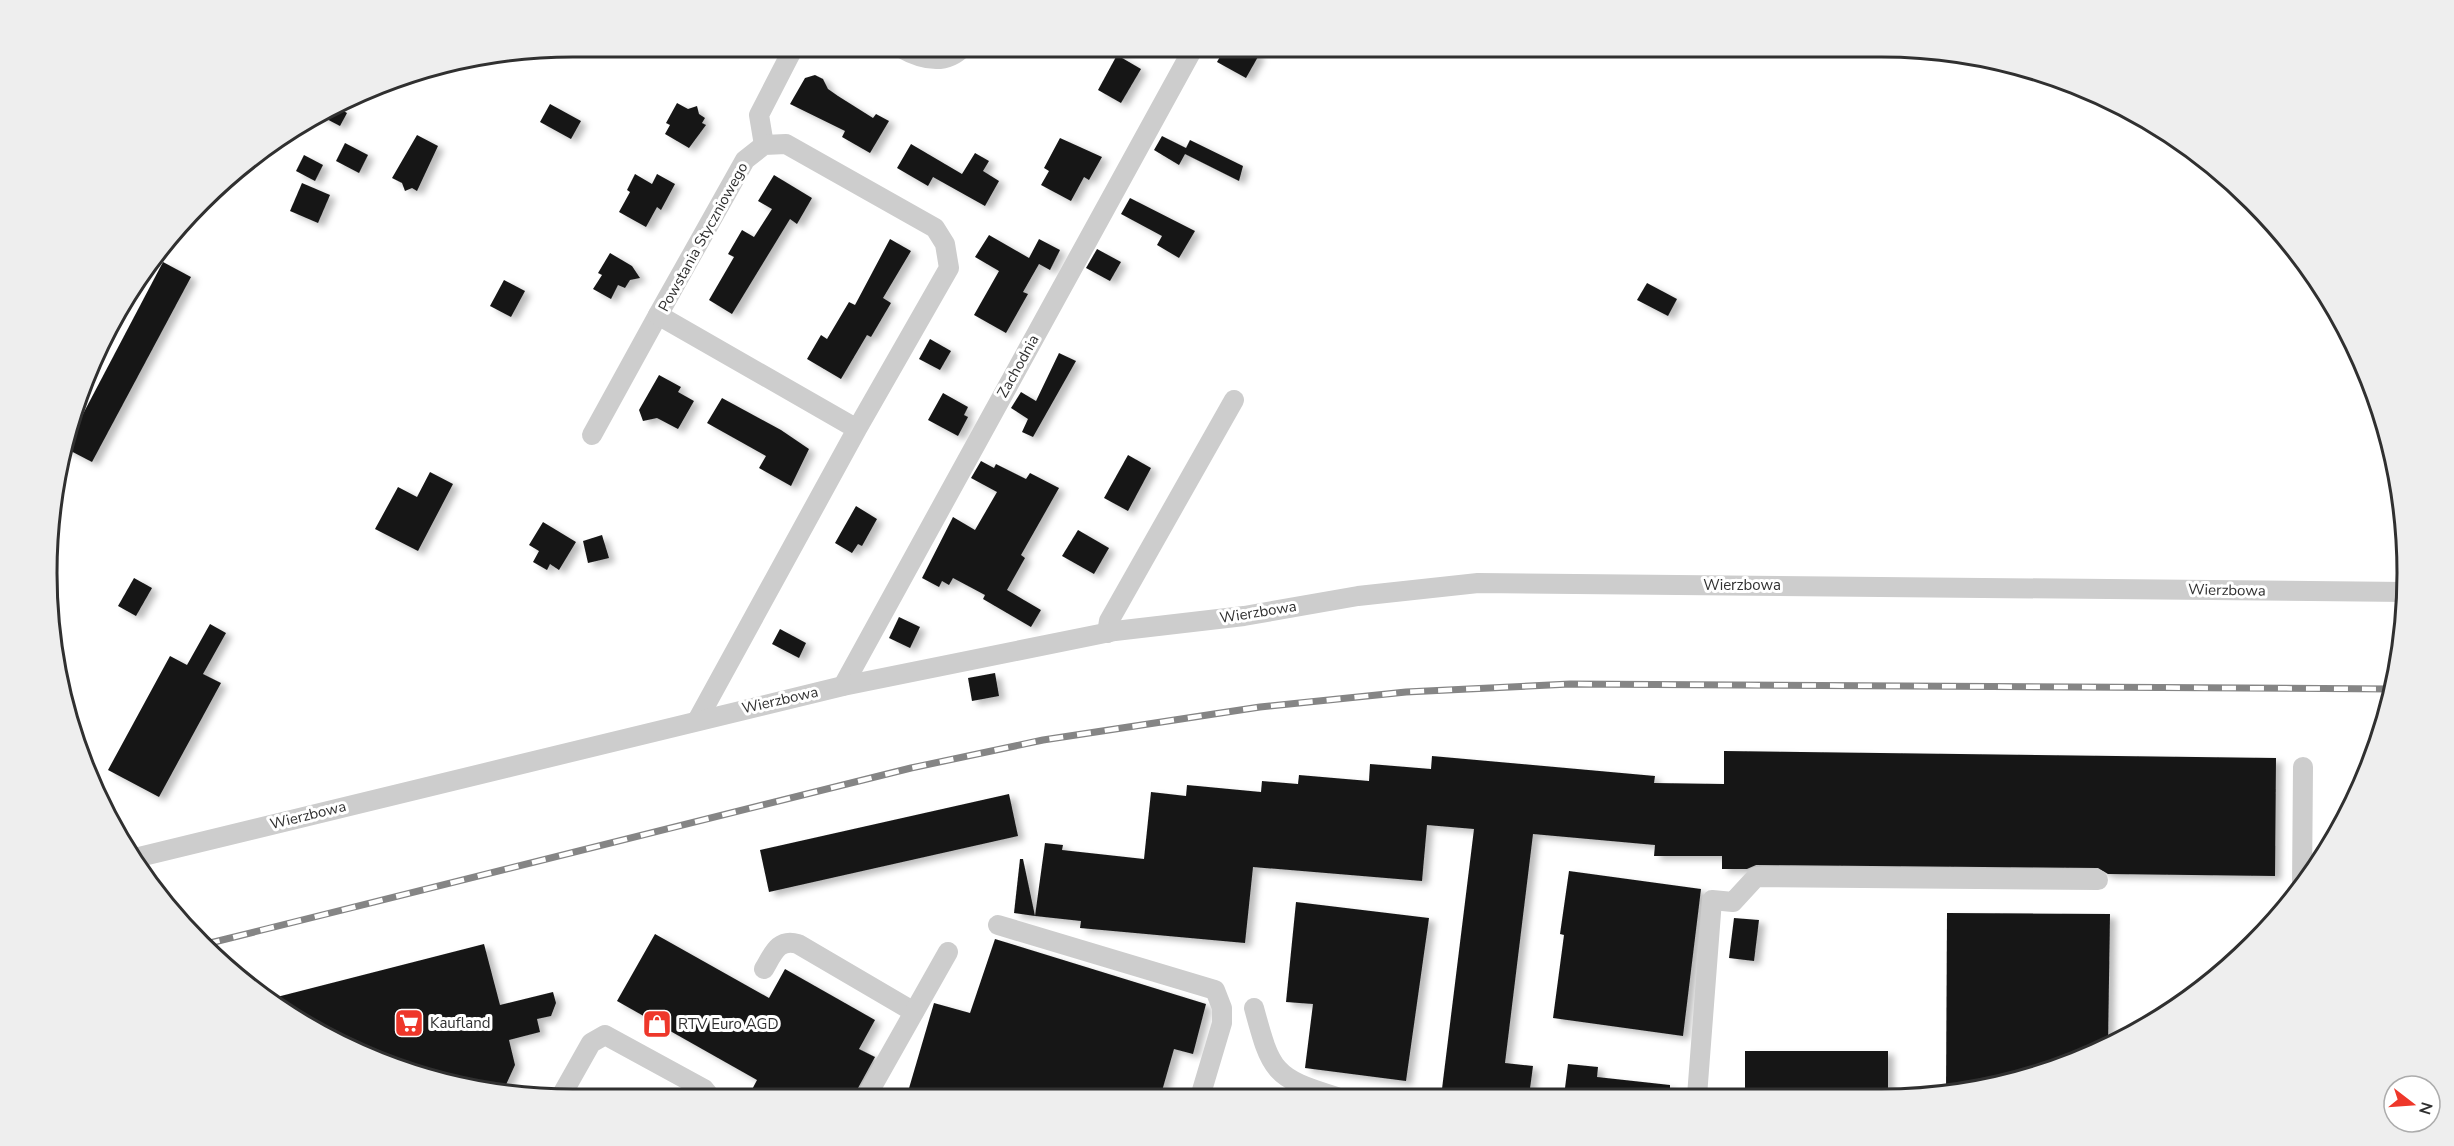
<svg xmlns="http://www.w3.org/2000/svg" width="2454" height="1146" font-family="'Nunito Sans',sans-serif">
<style>
.building{fill:#171717;filter:url(#shadow)}
.lines{fill:none;stroke-linecap:round;stroke-linejoin:round}
.minor{stroke:#cdcdcd;stroke-width:20}
.rail-casing{stroke:#858585;stroke-width:7}
.rail{stroke:#fff;stroke-width:4.5;stroke-dasharray:14;stroke-linecap:butt}
.labels{text-anchor:middle;stroke-width:6;stroke-linejoin:round;paint-order:stroke}
.street-label{font-size:15px;fill:#303030;stroke:#fff}
.poi-label{font-size:15px;fill:#303030;stroke:#fff;text-anchor:start}
.rim{fill:none;stroke:#303030;stroke-width:3}
</style>
<defs>
<filter id="shadow"><feDropShadow dx="6" dy="4" stdDeviation="3" flood-color="#0004"/></filter>
</defs>
<rect width="100%" height="100%" fill="#fff"/>
<g class="building">
<polygon points="1226,46 1244,46 1259,55 1246,78 1217,62"/>
<polygon points="1117,55 1141,69 1121,103 1098,90"/>
<polygon points="815,75 823,79 828,89 838,96 873,118 876,114 889,121 870,153 842,137 845,131 790,104 805,78"/>
<polygon points="677,103 688,109 697,106 699,114 705,118 702,123 706,125 689,148 665,134 670,125 666,123"/>
<polygon points="550,104 581,121 571,139 540,122"/>
<polygon points="335,106 347,113 340,126 317,114"/>
<polygon points="417,135 438,146 417,191 412,188 405,191 402,183 392,178"/>
<polygon points="1162,136 1186,148 1190,140 1243,166 1239,181 1185,154 1179,165 1154,150"/>
<polygon points="1060,138 1102,157 1089,180 1084,177 1071,201 1041,185 1049,171 1044,168"/>
<polygon points="345,143 368,155 359,173 336,161"/>
<polygon points="911,144 962,174 975,153 989,161 983,171 999,181 985,206 933,177 928,186 897,168"/>
<polygon points="304,155 323,165 315,181 296,171"/>
<polygon points="635,174 652,184 657,174 675,184 661,210 657,207 646,227 619,212 630,192 627,190"/>
<polygon points="774,175 812,198 797,224 790,219 732,314 709,300 734,257 728,254 742,230 754,237 772,209 758,201"/>
<polygon points="302,183 330,195 318,223 290,211"/>
<polygon points="1130,198 1195,231 1179,258 1157,245 1162,236 1121,214"/>
<polygon points="989,235 1029,258 1039,239 1060,250 1050,270 1039,264 1023,292 1028,294 1006,333 974,315 999,271 975,257"/>
<polygon points="890,239 911,251 883,298 891,303 871,337 867,335 841,379 807,359 821,335 827,339 849,302 855,305"/>
<polygon points="1097,249 1121,262 1110,281 1086,268"/>
<polygon points="610,253 632,266 640,278 630,280 625,288 618,285 611,299 593,289 602,275 598,273"/>
<polygon points="163,262 191,277 92,462 65,448"/>
<polygon points="504,280 525,291 511,317 490,306"/>
<polygon points="1647,283 1677,299 1668,316 1637,300"/>
<polygon points="930,339 951,351 940,370 919,359"/>
<polygon points="1059,353 1076,361 1033,437 1022,432 1028,419 1011,408 1021,392 1036,401"/>
<polygon points="659,375 681,387 678,392 694,401 678,429 657,418 643,421 639,410"/>
<polygon points="943,393 968,407 964,415 968,417 958,436 928,420"/>
<polygon points="722,398 781,430 809,449 791,486 759,468 766,456 707,423"/>
<polygon points="1128,455 1151,468 1128,511 1104,498"/>
<polygon points="981,461 994,468 996,464 1026,479 1030,473 1059,488 1021,555 1025,558 1007,590 1041,610 1031,627 983,599 985,595 953,578 949,585 942,581 939,587 922,578 953,517 975,530 997,492 971,478"/>
<polygon points="430,472 453,484 418,551 375,529 398,487 417,497"/>
<polygon points="856,506 877,519 862,546 858,544 852,553 835,543"/>
<polygon points="543,522 576,542 559,570 550,564 547,570 533,562 539,551 529,545"/>
<polygon points="1078,530 1109,548 1094,574 1062,556"/>
<polygon points="602,535 609,558 588,563 583,541"/>
<polygon points="134,578 152,588 136,616 118,606"/>
<polygon points="899,617 920,627 910,648 889,638"/>
<polygon points="210,624 226,633 203,674 221,683 159,797 108,770 170,656 187,665"/>
<polygon points="780,629 806,643 799,658 772,644"/>
<polygon points="995,673 999,696 972,701 968,678"/>
<polygon points="1724,751 2276,758 2275,876 2108,874 2098,868 1756,865 1747,869 1722,869 1722,856 1654,856 1655,845 1533,834 1505,1063 1533,1066 1529,1096 1441,1097 1474,829 1427,825 1422,881 1253,867 1245,943 1080,928 1081,921 1035,916 1045,843 1063,845 1062,850 1144,859 1151,792 1186,796 1187,785 1261,792 1262,781 1298,784 1299,775 1369,781 1370,764 1431,769 1432,756 1655,776 1654,783 1724,784"/>
<polygon points="1009,794 1018,836 769,892 760,850"/>
<polygon points="1020,859 1023,859 1035,916 1014,913"/>
<polygon points="1569,871 1701,889 1683,1036 1553,1018 1564,935 1560,934"/>
<polygon points="1296,902 1429,918 1406,1081 1305,1068 1313,1004 1286,1002"/>
<polygon points="1947,913 2110,914 2108,1044 2083,1059 1946,1095"/>
<polygon points="1734,918 1759,920 1754,961 1729,958"/>
<polygon points="655,934 769,998 785,969 875,1020 859,1049 875,1057 852,1099 747,1099 757,1080 617,1001"/>
<polygon points="995,939 1206,1004 1193,1054 1174,1049 1160,1098 917,1098 907,1095 934,1003 970,1013"/>
<polygon points="484,944 500,1005 553,992 556,1003 551,1016 537,1019 540,1032 509,1040 515,1065 504,1089 493,1092 470,1089 372,1060 273,998"/>
<polygon points="1745,1051 1888,1051 1888,1095 1745,1096"/>
<polygon points="1568,1064 1598,1067 1597,1077 1670,1085 1670,1096 1564,1096"/>
</g>
<g class="lines">
<g class="minor">
<path d="M 899,47 C 920,59 944,67 963,47"/>
<polyline points="764,145 759,115 794,47"/>
<polyline points="592,435 658,315"/>
<polyline points="1107,633 1109,621 1234,400"/>
<polyline points="843,686 1194,47"/>
<polyline points="698,719 857,429 949,268 945,244 935,228 786,144 764,145 745,160 658,315 857,429"/>
<polyline points="135,858 843,686 1115,631 1244,616 1358,596 1478,583 2406,592"/>
<polyline points="2302,887 2303,767"/>
<polyline points="998,925 1215,990 1222,1008 1222,1023 1200,1097"/>
<path d="M 764,969 C 773,954 778,938 798,944 L 914,1012"/>
<path d="M 1254,1008 C 1271,1071 1273,1078 1337,1097"/>
<polyline points="1697,1096 1712,900 1733,902 1756,877 2098,880"/>
<polyline points="560,1098 591,1043 605,1035 704,1089 712,1099"/>
<polyline points="865,1099 948,952"/>
</g>
<g class="rail-casing">
<polyline id="rail" points="206,944 911,768 1043,740 1260,707 1406,692 1570,684 2393,689"/>
</g>
<use href="#rail" class="rail"/>
</g>
<defs>
<g id="supermarket-square" transform="scale(1.5)"><rect x="-9" y="-9" width="18" height="18" rx="4" fill="#ee372a" stroke="#fff"/><path d="M-6-5.5h2.5l.6 2H6L4.5 2H-2.5L-4.4-4H-6ZM-1.5 3.2a1.3 1.3 0 1 0 .1 0ZM3 3.2a1.3 1.3 0 1 0 .1 0Z" fill="#fff"/></g>
<g id="shop-square" transform="scale(1.5)"><rect x="-9" y="-9" width="18" height="18" rx="4" fill="#ee372a" stroke="#fff"/><path d="M-5-2.5h2.3a2.7 3.5 0 0 1 5.4 0H5L5.5 6h-11ZM-1.5-2.5h3a1.5 2.3 0 0 0-3 0Z" fill="#fff"/></g>
</defs>
<g fill-rule="evenodd">
<use href="#supermarket-square" x="409" y="1023"/>
<use href="#shop-square" x="657" y="1024"/>
</g>
<g class="labels">
<g class="street-label">
<text transform="translate(703 237) rotate(-61)" y="5">Powstania Styczniowego</text>
<text transform="translate(1018 366) rotate(-61)" y="5">Zachodnia</text>
<text x="1742" y="590">Wierzbowa</text>
<text transform="translate(2227 590) rotate(1)" y="5">Wierzbowa</text>
<text transform="translate(1258 612) rotate(-9)" y="5">Wierzbowa</text>
<text transform="translate(780 700) rotate(-13)" y="5">Wierzbowa</text>
<text transform="translate(308 815) rotate(-14)" y="5">Wierzbowa</text>
</g>
<g class="poi-label">
<text x="430" y="1028">Kaufland</text>
<text x="678" y="1029">RTV Euro AGD</text>
</g>
</g>
<path d="M0 0H2454V1146H0ZM573 57H1881A516 516 0 0 1 2397 573V573A516 516 0 0 1 1881 1089H573A516 516 0 0 1 57 573V573A516 516 0 0 1 573 57Z" fill="#eee" fill-rule="evenodd"/>
<path class="rim" d="M573 57H1881A516 516 0 0 1 2397 573V573A516 516 0 0 1 1881 1089H573A516 516 0 0 1 57 573V573A516 516 0 0 1 573 57Z"/>
<g transform="translate(2412 1104) rotate(107)"><circle r="28" fill="#ffffff" stroke="#acacac" stroke-width="1.5"/>
<path d="M0-4.5L10 22L0 15L-10 22Z" fill="#ee372a"/>
<text y="-9" font-size="16" font-weight="bold" text-anchor="middle" fill="#303030">N</text>
</g>
</svg>
